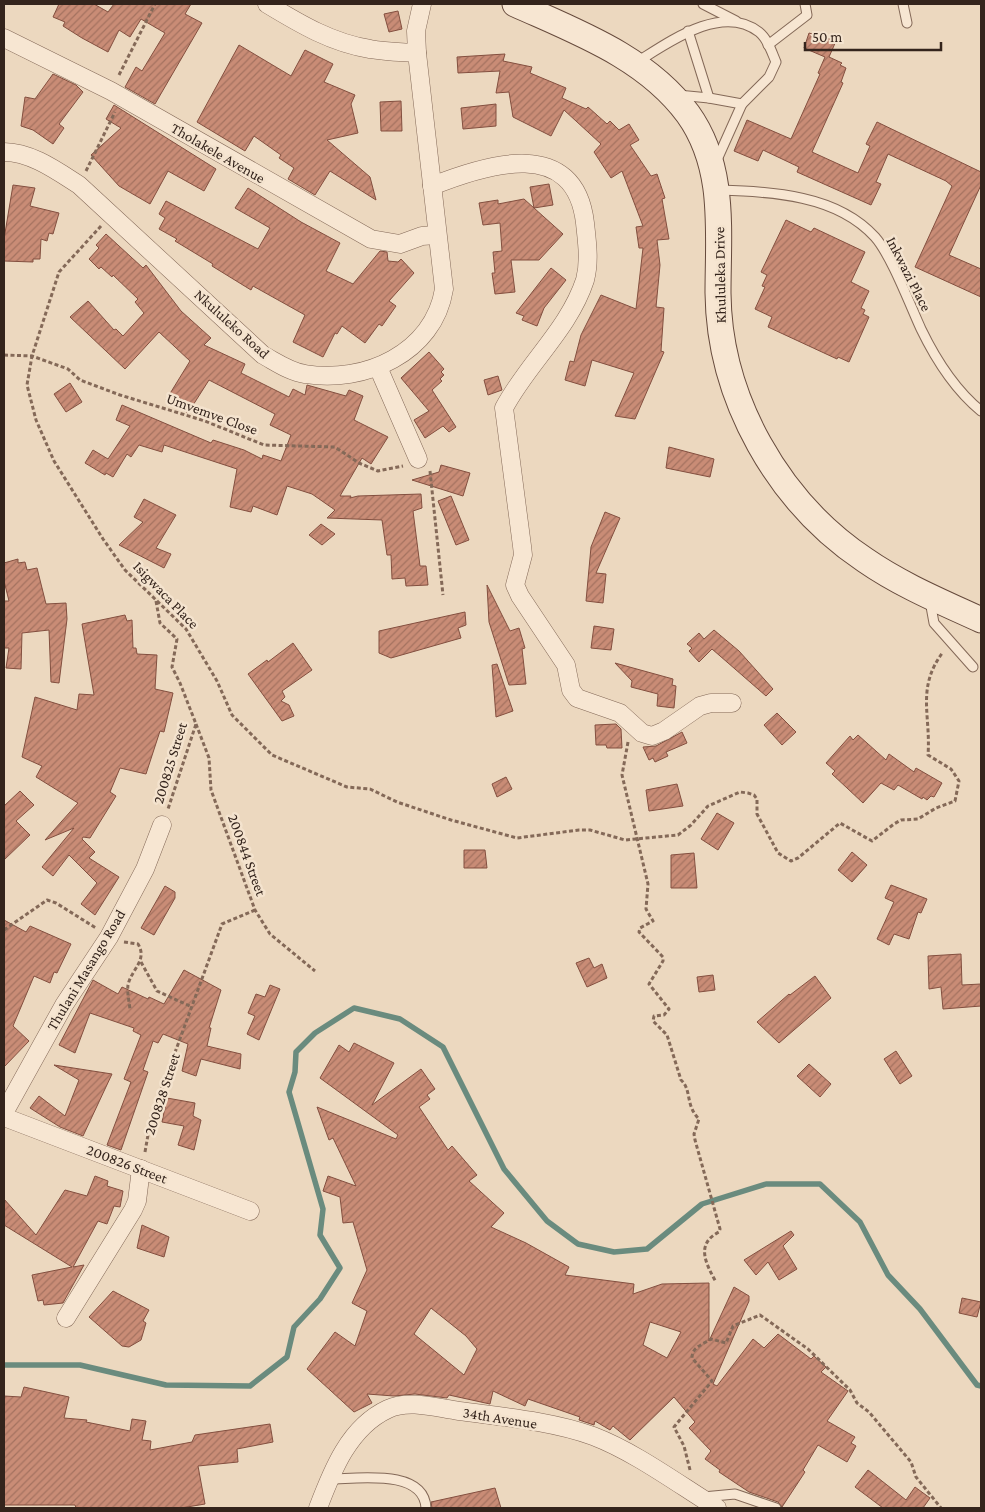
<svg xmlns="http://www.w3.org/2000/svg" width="985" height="1512" font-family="'Crimson Pro',serif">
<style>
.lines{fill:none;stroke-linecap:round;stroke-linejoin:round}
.stream{stroke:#6a8b7e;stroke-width:5.5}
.building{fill:url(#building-hatch);stroke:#834f3f;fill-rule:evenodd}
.lane-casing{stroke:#846958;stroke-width:11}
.street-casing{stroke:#846958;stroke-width:19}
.secondary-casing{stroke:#664a3c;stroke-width:27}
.path{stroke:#846958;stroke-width:3;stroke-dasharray:4 2.5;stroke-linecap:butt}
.lane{stroke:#f7e6d2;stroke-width:9}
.street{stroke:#f7e6d2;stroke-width:18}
.secondary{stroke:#f7e6d2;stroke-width:25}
.labels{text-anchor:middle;stroke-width:5;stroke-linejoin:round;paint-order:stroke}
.street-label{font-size:15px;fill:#34241c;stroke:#f4e3ce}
</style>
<defs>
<pattern id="building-hatch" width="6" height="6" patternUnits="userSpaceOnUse" patternTransform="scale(1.25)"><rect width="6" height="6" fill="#c98c76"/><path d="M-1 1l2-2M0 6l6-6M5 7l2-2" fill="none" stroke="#a47260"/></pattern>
</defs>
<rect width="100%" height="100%" fill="#ecd8bf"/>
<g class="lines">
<polyline class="stream" points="4,1365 80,1365 166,1385 250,1386 287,1357 294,1327 320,1299 340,1268 320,1235 323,1209 289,1092 295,1072 296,1052 315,1033 354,1008 400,1019 443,1047 504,1169 547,1221 578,1244 614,1252 647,1249 702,1204 766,1184 820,1184 860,1222 888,1275 920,1309 977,1385 981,1386"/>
</g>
<g class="building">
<polygon points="59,4 94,4 108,12 114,4 191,4 185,14 202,23 155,104 125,87 136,67 142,71 165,33 141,19 130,37 119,30 108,52 82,38 63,26 65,22 53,17"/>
<polygon points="398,11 402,29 389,32 384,14"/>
<polygon points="809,33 836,41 829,57 842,63 840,65 846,68 841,82 843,83 812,152 858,173 870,146 866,144 877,122 981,172 981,185 949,255 981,269 981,297 915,267 952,186 946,181 888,154 876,182 881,184 871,205 797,172 799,167 763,150 758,161 734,151 747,120 791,139 820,74 818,73 825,57 804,48"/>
<polygon points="239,45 291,76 305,50 333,64 324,82 355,95 351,104 358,133 327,140 370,177 376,200 330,171 315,195 288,179 294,168 279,158 281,155 254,136 245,151 197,122"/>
<polygon points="505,54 503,61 532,67 530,73 566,88 562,98 586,109 588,107 607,124 610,121 619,130 629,124 639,140 630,145 651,176 657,174 665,198 662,199 669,239 657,240 660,265 656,307 664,308 661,351 664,352 635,419 615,416 634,373 592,360 585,386 565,380 570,361 574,362 581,335 601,295 636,309 643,248 639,248 636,227 643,226 622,171 611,178 594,152 601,144 564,110 551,136 513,117 509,92 496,93 500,71 458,73 457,57"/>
<polygon points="53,74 76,85 83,92 59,124 64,128 53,144 33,130 21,126 25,97 35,99"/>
<polygon points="401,101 402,131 381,131 380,102"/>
<polygon points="496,104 496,126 463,129 461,108"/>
<polygon points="114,105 216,169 204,191 168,171 150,204 119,186 91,155 121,128 106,119"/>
<polygon points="549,184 553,205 534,208 563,234 539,260 511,260 515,292 495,294 492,273 495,273 493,252 502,251 500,223 483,225 479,203 498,200 498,204 524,199 534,208 530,187"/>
<polygon points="13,185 35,188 30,206 59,213 53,234 49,233 47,241 41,239 40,259 33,259 33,262 4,261 4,239"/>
<polygon points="248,188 301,222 340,243 326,271 353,284 380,251 387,252 388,261 398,262 401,259 414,273 389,301 396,306 382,326 379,324 365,343 342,326 337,334 335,333 323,357 293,342 305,315 253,286 251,290 212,266 213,264 175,241 177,239 159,229 165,218 159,214 166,201 258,249 270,228 235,208"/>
<polygon points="786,220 811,232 814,228 865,252 851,282 869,291 861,308 865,310 863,314 869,317 849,362 838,357 837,359 768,327 772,317 755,309 765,287 762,286 767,275 761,272"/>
<polygon points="106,234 143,268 146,265 181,311 211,338 204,345 245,364 241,373 289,397 293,389 305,395 307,385 346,396 349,390 363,396 354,420 388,437 371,464 362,458 340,496 351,496 350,498 358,496 421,494 422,508 413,511 420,566 426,566 428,585 406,586 405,578 392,579 391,555 387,555 382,520 327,518 335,510 312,494 287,486 277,515 253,506 251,512 230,507 237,469 164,445 162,452 139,445 131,457 127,454 113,477 106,473 105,475 85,463 93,450 108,459 130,426 116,420 122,405 211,443 213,440 244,450 262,459 263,455 281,461 291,435 270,425 275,414 209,380 188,413 166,400 190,361 159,332 125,369 70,317 88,301 114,330 116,329 123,336 144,313 135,302 138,299 113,275 112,277 101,267 99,269 89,259 99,248 96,245"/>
<polygon points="551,268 566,280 544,308 537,326 522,320 524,316 516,313"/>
<polygon points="429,352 444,369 441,372 444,375 440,379 442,381 432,390 456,427 449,432 443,426 425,438 414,420 429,411 401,378"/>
<polygon points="498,376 502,390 488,395 484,380"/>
<polygon points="70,383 82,402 66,412 54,394"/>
<polygon points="669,447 714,459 710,477 666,468"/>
<polygon points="441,465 470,473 463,496 412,480 439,472"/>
<polygon points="451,496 469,540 456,545 438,501"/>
<polygon points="144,499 176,515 156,548 171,554 164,568 119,545 143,522 134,517"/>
<polygon points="605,512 620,518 596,573 606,574 603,603 586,601 591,547"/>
<polygon points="321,524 335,534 322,545 309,535"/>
<polygon points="18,559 18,563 25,562 27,570 37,568 46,604 66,603 67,619 59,683 51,682 49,630 22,633 21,669 6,668 9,648 4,648 4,601 9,601 4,581 4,563"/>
<polygon points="487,585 510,631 519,628 525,648 522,649 526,684 509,685 489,622"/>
<polygon points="465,612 466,625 458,628 461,638 391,658 379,653 379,631"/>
<polygon points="125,615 127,621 132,620 133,648 136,648 137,654 157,655 155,689 173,693 164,732 160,731 146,774 120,768 110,792 116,796 90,838 83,837 82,839 95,852 89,858 119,877 95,915 81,904 97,883 69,855 53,876 42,867 74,828 45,840 78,803 36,777 42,766 22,757 35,697 77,710 79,694 94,695 82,624"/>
<polygon points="594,626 614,629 611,650 591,648"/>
<polygon points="714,630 739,651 773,689 766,696 712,649 699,662 689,651 692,648 687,644 699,633 704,639"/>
<polygon points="293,643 312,670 282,691 285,697 281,701 289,705 294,716 282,721 248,674 267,660 268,662"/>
<polygon points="615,663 673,679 672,685 676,686 674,708 657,706 658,694 631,687 632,681"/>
<polygon points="497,664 513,711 496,717 492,665"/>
<polygon points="777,713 796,732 782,745 764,725"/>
<polygon points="616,724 621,729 622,748 607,748 606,745 596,745 595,725"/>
<polygon points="682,732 687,743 666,752 668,756 655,762 653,758 649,760 643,747 656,746"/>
<polygon points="858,735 886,760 889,754 914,772 916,768 942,783 934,797 931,796 927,800 923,797 922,799 898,785 894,790 881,783 863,803 832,774 835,771 826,763 850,736 853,740"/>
<polygon points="506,777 512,789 497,797 492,784"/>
<polygon points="677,784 683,806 649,811 646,790"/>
<polygon points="20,791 34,805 16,821 30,835 4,860 4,806"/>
<polygon points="717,813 734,823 718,850 701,839"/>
<polygon points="464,850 485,850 487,868 464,868"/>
<polygon points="852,852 867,865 852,882 838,870"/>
<polygon points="694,853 697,888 671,888 671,855"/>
<polygon points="891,885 927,899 921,913 918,912 909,939 894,934 889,945 877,939 894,902 885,898"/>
<polygon points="165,886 175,892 175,898 154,935 141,928"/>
<polygon points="4,920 26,932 30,926 71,944 57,973 54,972 50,983 34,976 13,1026 29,1041 4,1067"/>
<polygon points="961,954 962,985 981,984 981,1006 943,1009 941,987 929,989 928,956"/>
<polygon points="589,958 594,968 602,964 607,978 587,987 576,963"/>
<polygon points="184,970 221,990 209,1028 211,1028 207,1046 241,1054 240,1069 201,1059 196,1076 182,1071 188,1044 163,1034 158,1043 153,1041 143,1070 148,1072 121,1150 107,1145 131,1082 124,1079 141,1035 133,1031 134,1028 90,1013 75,1053 59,1045 93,980 118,994 122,987 148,999 149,997 164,1004"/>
<polygon points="713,975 715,990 699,992 697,977"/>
<polygon points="815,976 831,998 779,1043 757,1022 789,994 790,995"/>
<polygon points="270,985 280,989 259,1040 247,1034 255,1016 248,1013 256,994 265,997"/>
<path d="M 354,1043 L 394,1063 L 372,1105 L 421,1069 L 435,1089 L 427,1095 L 430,1099 L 419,1107 L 448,1150 L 452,1146 L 477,1175 L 469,1181 L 504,1213 L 491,1227 L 526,1243 L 569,1267 L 565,1275 L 634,1284 L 633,1294 L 662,1284 L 709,1283 L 709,1341 L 734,1287 L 749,1296 L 749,1301 L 713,1384 L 717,1386 L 753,1339 L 764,1348 L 778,1334 L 811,1359 L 814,1356 L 826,1367 L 821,1372 L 848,1391 L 827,1421 L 855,1437 L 851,1443 L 856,1446 L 847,1462 L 818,1445 L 803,1470 L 805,1472 L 782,1507 L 778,1502 L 749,1492 L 719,1472 L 720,1470 L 705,1459 L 711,1451 L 689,1428 L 695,1422 L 674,1397 L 630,1440 L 613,1426 L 610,1430 L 595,1421 L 594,1425 L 579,1420 L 580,1417 L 528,1399 L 525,1406 L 493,1391 L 490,1404 L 449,1395 L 447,1398 L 415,1394 L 394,1396 L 367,1394 L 372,1403 L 354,1412 L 307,1369 L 335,1332 L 355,1346 L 367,1311 L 352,1303 L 367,1270 L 353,1222 L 343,1223 L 340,1197 L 323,1191 L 328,1176 L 356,1186 L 333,1138 L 329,1140 L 317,1107 L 396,1139 L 398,1135 L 320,1078 L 339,1045 L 349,1052 ZM 431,1308 L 466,1336 L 477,1349 L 464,1375 L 414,1334 ZM 650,1322 L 681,1332 L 667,1358 L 643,1345 Z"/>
<polygon points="896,1051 912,1076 900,1084 884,1059"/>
<polygon points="809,1064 831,1084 820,1097 797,1076"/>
<polygon points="54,1065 112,1074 83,1136 60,1127 30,1108 39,1096 65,1116 79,1080"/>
<polygon points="167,1098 195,1103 193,1116 201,1120 194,1150 178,1145 184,1126 162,1122"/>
<polygon points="95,1176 108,1181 107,1186 123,1191 120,1207 114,1206 107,1224 98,1221 73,1267 84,1265 63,1303 44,1305 43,1300 38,1301 32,1275 72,1267 4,1225 4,1199 36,1235 65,1190 87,1196"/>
<polygon points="142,1225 169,1237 164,1257 137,1248"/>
<polygon points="791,1231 794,1235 783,1246 797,1269 779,1280 768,1262 756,1275 744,1260"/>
<polygon points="113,1291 149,1310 143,1321 146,1323 141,1340 129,1347 122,1346 89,1317"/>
<polygon points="962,1298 981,1302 977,1317 959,1313"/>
<polygon points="24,1387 69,1397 64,1418 87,1420 86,1422 130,1431 132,1419 146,1421 142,1440 151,1441 150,1450 192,1442 195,1435 270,1424 273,1442 237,1449 238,1462 198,1466 205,1504 181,1508 76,1508 75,1505 4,1505 4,1396 21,1397"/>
<polygon points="868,1470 906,1500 915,1487 930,1498 923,1508 883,1508 855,1487"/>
<polygon points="495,1488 501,1508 432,1508 431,1502"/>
</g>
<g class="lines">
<g class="lane-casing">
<g id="lane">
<polyline points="703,4 736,21"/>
<polyline points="903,4 907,23"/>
<polyline points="688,31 709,98"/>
<polyline points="768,45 807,15 805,4"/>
<path d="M 637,62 C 669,42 722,3 759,32 C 768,39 772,53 776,62 L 769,77 L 742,104 L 716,162"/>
<polyline points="678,95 709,98 742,104"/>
<path d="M 718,190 C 771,192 836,194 875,237 C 891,255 910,305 921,329 C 936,360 954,389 981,411"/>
<polyline points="930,601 934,623 973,667"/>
<path d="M 329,1479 C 357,1479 424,1468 426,1508"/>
<polyline points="703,1497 735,1494 776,1508"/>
</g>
</g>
<g class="street-casing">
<g id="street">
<path d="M 267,4 C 300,24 332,43 370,49 C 385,52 401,52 417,53"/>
<polyline points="4,38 111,91 371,239 400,244 422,236 436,235"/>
<path d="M 4,152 C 31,152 57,171 79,185 L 263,355 C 276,362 290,372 305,374 C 364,384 434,353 444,289 L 417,53 L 416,31 L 422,4"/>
<path d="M 432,186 C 487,164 575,136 585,223 C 587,242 590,261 585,280 C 569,329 527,364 504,408 L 522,546 L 523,555 L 515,585 L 520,596 L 566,665 L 571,690 L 577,698 L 620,713 L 642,733 L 652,736 L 664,731 L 700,706 L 711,703 L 732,703"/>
<polyline points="378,367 418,459"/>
<polyline points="4,1113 64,1005 109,937 145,869 162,825"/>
<polyline points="4,1117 250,1211"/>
<polyline points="66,1318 133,1210 137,1201 141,1169"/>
<path d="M 318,1508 C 332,1471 349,1427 388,1409 C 409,1399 437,1408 459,1411 C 503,1417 551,1421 593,1436 C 635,1452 678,1484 717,1508"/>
</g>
</g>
<g class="secondary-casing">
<path id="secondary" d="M 515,4 C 577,32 646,57 688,114 C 726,167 718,231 718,293 C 719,398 778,502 865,560 C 901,585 942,602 981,620"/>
</g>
<g class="path">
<polyline points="119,75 155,4"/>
<polyline points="86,171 115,112"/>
<path d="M 101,226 L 59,272 L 32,356 L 27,385 L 36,420 L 54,461 L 103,539 L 125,570 L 186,629 L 217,681 L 232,715 L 272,755 L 347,787 L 370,789 L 397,802 L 451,820 L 517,838 L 579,830 L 590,830 L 625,840 L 678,835 L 691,825 L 708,806 L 740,792 L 748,793 L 754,795 L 757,799 L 757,814 L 778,853 L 791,861 L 798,858 L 840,823 L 872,841 L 894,824 L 901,820 L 918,819 L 936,808 L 955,801 L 959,781 L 951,769 L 928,755 C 931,715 916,688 943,652"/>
<polyline points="4,355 32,356 68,369 80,380 120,395 205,421 264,445 335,447 359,463 378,471 403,466"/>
<polyline points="430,471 443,595"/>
<polyline points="156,601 160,623 177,639 172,667 180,683 196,724 168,809"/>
<polyline points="196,724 209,758 211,790 255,910 270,934 315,971"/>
<path d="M 628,742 L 622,775 L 648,884 L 646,909 L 653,921 L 640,928 L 639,932 L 663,957 L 663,961 L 649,984 L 669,1009 L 664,1015 L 654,1016 L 653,1021 L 667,1035 L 681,1080 C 692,1090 685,1105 699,1119 L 694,1134 L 695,1140 L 720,1229 L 719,1232 C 695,1244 706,1264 716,1282"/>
<polyline points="4,930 47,900 56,903 96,928"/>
<path d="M 124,942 L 138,944 C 148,960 131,970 128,985 C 127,992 129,1001 130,1009"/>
<polyline points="141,962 157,991 192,1007"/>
<polyline points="145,1152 151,1118 222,924 255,910"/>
<path d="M 690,1470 L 684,1446 L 674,1427 L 712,1381 L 692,1358 C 692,1347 702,1345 711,1339 L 726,1343 L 733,1326 L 760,1315 L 808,1349 L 850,1390 L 857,1403 L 869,1412 L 911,1462 L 916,1477 L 941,1508"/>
</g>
<use href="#lane" class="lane"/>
<use href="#street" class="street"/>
<use href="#secondary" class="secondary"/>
</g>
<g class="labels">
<g class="street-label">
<text transform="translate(218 153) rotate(30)" y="5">Tholakele Avenue</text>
<text transform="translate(909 274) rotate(63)" y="5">Inkwazi Place</text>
<text transform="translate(720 275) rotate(-91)" y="5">Khululeka Drive</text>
<text transform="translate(232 324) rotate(42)" y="5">Nkululeko Road</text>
<text transform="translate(212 414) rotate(20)" y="5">Umvemve Close</text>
<text transform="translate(166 595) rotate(46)" y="5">Isigwaca Place</text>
<text transform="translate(170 763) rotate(-73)" y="5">200825 Street</text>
<text transform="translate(247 855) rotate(70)" y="5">200844 Street</text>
<text transform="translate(86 970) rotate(-59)" y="5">Thulani Masango Road</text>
<text transform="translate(162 1094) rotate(-72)" y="5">200828 Street</text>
<text transform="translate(127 1164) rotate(21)" y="5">200826 Street</text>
<text transform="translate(500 1418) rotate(9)" y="5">34th Avenue</text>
</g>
</g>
<rect width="985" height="1512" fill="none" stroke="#34241c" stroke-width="10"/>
<path d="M805 42v8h136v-8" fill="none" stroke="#34241c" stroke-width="2.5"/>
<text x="812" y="42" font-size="15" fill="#34241c" stroke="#f4e3ce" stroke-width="4" paint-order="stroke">50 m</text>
</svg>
